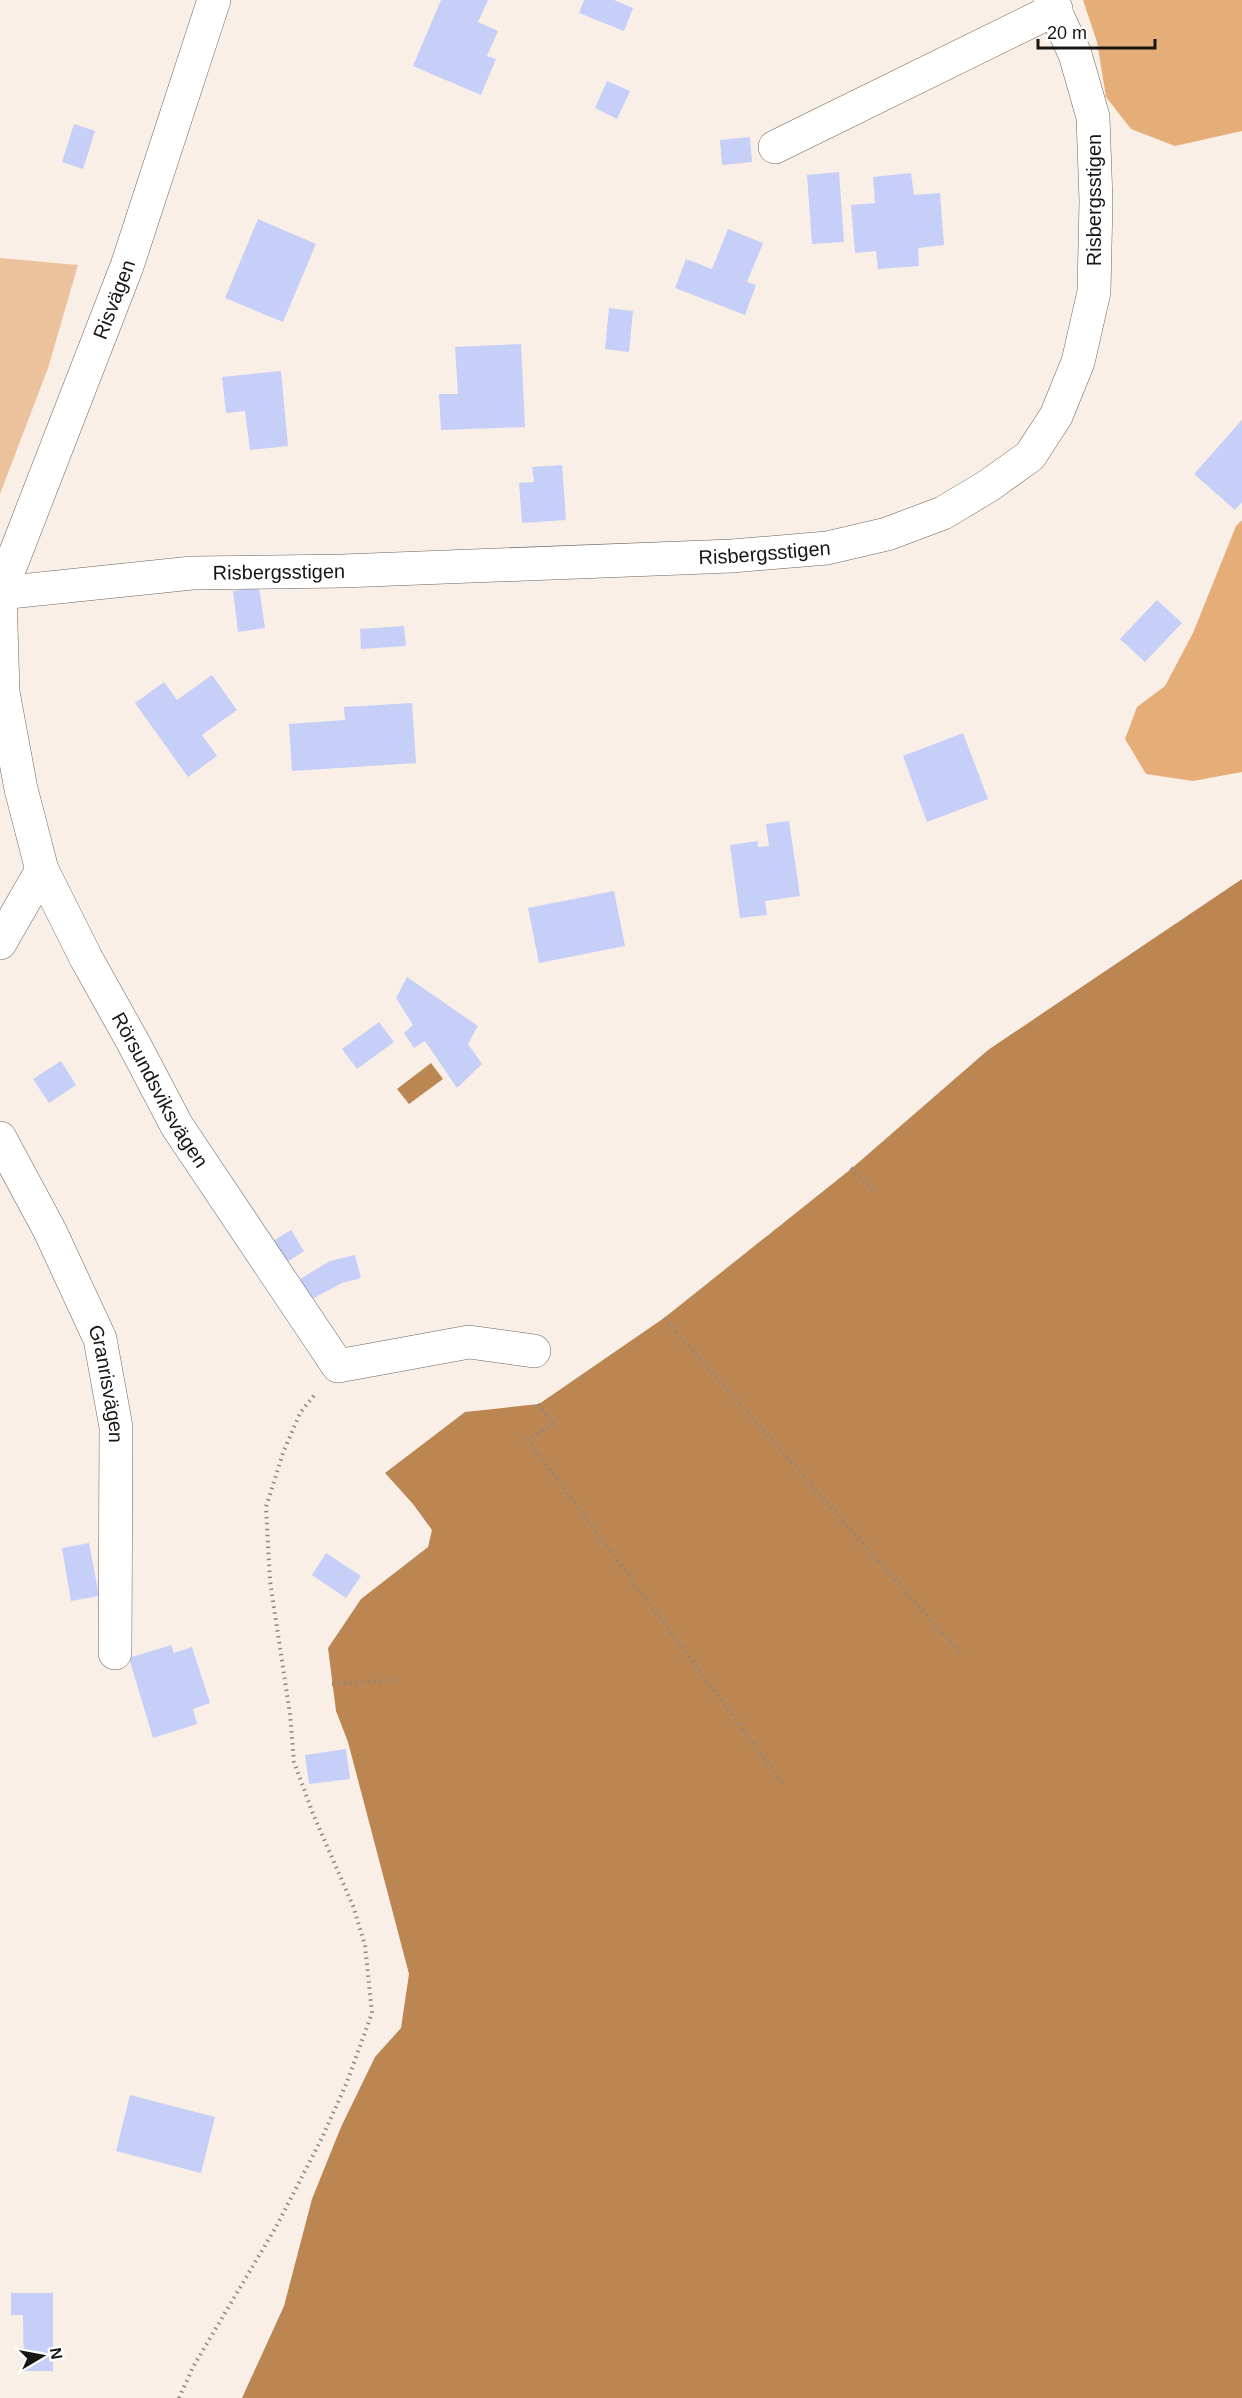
<svg xmlns="http://www.w3.org/2000/svg" width="1242" height="2398" font-family="Helvetica,sans-serif">
<style>
.green{fill:#ebc29c}
.forest{fill:#e5ae78}
.water{fill:#bb8651}
.building{fill:#c5cff8}
.lines{fill:none;stroke-linecap:round;stroke-linejoin:round}
.minor-casing{stroke:#6c645d;stroke-width:34}
.path{stroke:#8e8782;stroke-width:4;stroke-dasharray:1.5 4.5;stroke-linecap:butt}
.minor{stroke:#fff;stroke-width:33}
.labels{text-anchor:middle;stroke-width:4.5;stroke-linejoin:round;paint-order:stroke}
.street-label{font-size:20px;fill:#181512;stroke:#fefffe}
</style>
<rect width="100%" height="100%" fill="#f9efe7"/>
<polygon class="green" points="0,258 78,265 48,368 0,494"/>
<g class="forest">
<polygon points="1083,0 1242,0 1242,131 1175,146 1131,129 1106,97 1097,42"/>
<polygon points="1242,520 1242,772 1193,781 1146,774 1125,739 1137,707 1165,686 1193,633 1236,526"/>
</g>
<g class="water">
<polygon points="1242,879 1242,2398 242,2398 284,2306 312,2199 341,2127 375,2057 401,2028 409,1974 348,1742 336,1711 328,1648 361,1599 428,1547 432,1530 413,1504 385,1473 465,1412 539,1404 664,1318 851,1169 988,1050"/>
<polygon points="431,1063 443,1079 409,1104 397,1089"/>
</g>
<g class="building">
<polygon points="441,0 488,0 478,22 498,31 487,56 496,59 481,95 413,66"/>
<polygon points="584,0 614,0 633,8 624,31 579,13"/>
<polygon points="607,81 630,91 617,119 595,108"/>
<polygon points="74,124 95,131 83,169 62,162"/>
<polygon points="750,137 752,162 722,165 720,140"/>
<polygon points="839,172 844,242 812,244 807,175"/>
<polygon points="911,173 914,195 940,193 944,245 918,248 919,266 878,269 876,251 855,253 851,205 875,203 873,177"/>
<polygon points="258,219 316,244 283,322 225,298"/>
<polygon points="728,229 763,243 747,282 756,285 745,315 675,288 686,259 712,269"/>
<polygon points="609,308 633,311 629,352 605,349"/>
<polygon points="521,344 525,427 441,430 439,394 458,394 455,347"/>
<polygon points="281,371 288,446 250,450 245,411 226,413 222,377"/>
<polygon points="1242,420 1242,502 1235,510 1194,474"/>
<polygon points="562,465 566,520 522,523 519,483 534,482 532,467"/>
<polygon points="259,587 265,628 238,632 233,591"/>
<polygon points="1157,600 1182,623 1145,662 1120,639"/>
<polygon points="404,626 406,646 361,649 360,629"/>
<polygon points="212,675 237,710 202,735 217,756 188,777 135,703 164,682 177,700"/>
<polygon points="412,703 416,763 292,771 289,724 345,720 344,707"/>
<polygon points="963,733 988,799 927,822 903,756"/>
<polygon points="789,821 800,896 765,901 767,915 740,918 730,845 758,841 758,847 769,846 766,824"/>
<polygon points="614,891 625,946 539,963 528,908"/>
<polygon points="407,977 478,1026 468,1044 482,1064 457,1088 425,1041 414,1048 404,1033 413,1025 396,998"/>
<polygon points="379,1022 394,1042 357,1069 342,1049"/>
<polygon points="61,1061 76,1085 49,1103 33,1079"/>
<polygon points="291,1230 304,1251 284,1264 271,1242"/>
<polygon points="355,1255 361,1278 342,1283 312,1299 300,1279 330,1261"/>
<polygon points="89,1543 99,1596 71,1601 62,1548"/>
<polygon points="326,1553 361,1576 346,1598 312,1575"/>
<polygon points="171,1645 174,1653 192,1647 210,1703 193,1709 197,1724 153,1738 129,1658"/>
<polygon points="346,1749 350,1779 309,1784 305,1755"/>
<polygon points="130,2095 215,2117 201,2173 116,2151"/>
<polygon points="11,2293 53,2293 53,2371 24,2371 23,2315 11,2315"/>
</g>
<g class="lines">
<g class="minor-casing">
<g id="minor">
<polyline points="775,147 1056,9"/>
<path id="s1" d="M 0,593 L 192,573 L 343,571 L 732,556 L 827,548 L 887,534 L 943,513 L 988,486 L 1030,456 L 1056,416 L 1078,362 L 1094,292 L 1096,201 L 1093,117 L 1075,54 L 1050,0"/>
<path id="s2" d="M 0,593 L 127,266 L 214,0"/>
<path id="s3" d="M 0,594 L 3,692 L 21,789 L 42,870 L 86,958 L 134,1044 L 177,1126 L 338,1366 L 469,1342 L 534,1351"/>
<polyline points="0,943 42,870"/>
<path id="s4" d="M 0,1138 L 50,1231 L 100,1339 L 116,1427 L 115,1653"/>
</g>
</g>
<g class="path">
<polyline points="851,1168 873,1190"/>
<polyline points="664,1318 962,1655"/>
<polyline points="538,1404 553,1424 528,1440 784,1785"/>
<polyline points="332,1684 395,1680"/>
<polyline points="179,2398 193,2367 276,2227 322,2138 347,2082 372,2013 365,1945 353,1906 313,1814 294,1762 290,1714 270,1581 266,1507 283,1453 300,1413 316,1393"/>
</g>
<use href="#minor" class="minor"/>
</g>
<g class="labels">
<g class="street-label">
<text transform="translate(1094 200) rotate(-90)" y="7">Risbergsstigen</text>
<text dy="7" stroke="none"><textPath href="#s2" startOffset="315">Risvägen</textPath></text>
<text dy="7" stroke="none"><textPath href="#s1" startOffset="766">Risbergsstigen</textPath></text>
<text dy="7" stroke="none"><textPath href="#s1" startOffset="280">Risbergsstigen</textPath></text>
<text dy="7" stroke="none"><textPath href="#s3" startOffset="530">Rörsundsviksvägen</textPath></text>
<text dy="7" stroke="none"><textPath href="#s4" startOffset="270">Granrisvägen</textPath></text>
</g>
</g>
<g transform="translate(42 2356) rotate(80)" stroke="#fefffe" stroke-width="4.5" paint-order="stroke">
<path d="M0-4.5L10 22L0 15L-10 22Z" fill="#181512"/>
<text y="-9" font-size="16" font-weight="bold" text-anchor="middle" fill="#181512">N</text>
</g>
<path d="M1038 39v9h117v-9" fill="none" stroke="#181512" stroke-width="3"/>
<text x="1047" y="39" font-size="18" fill="#181512" stroke="#fefffe" stroke-width="4.5" paint-order="stroke">20 m</text>
</svg>
